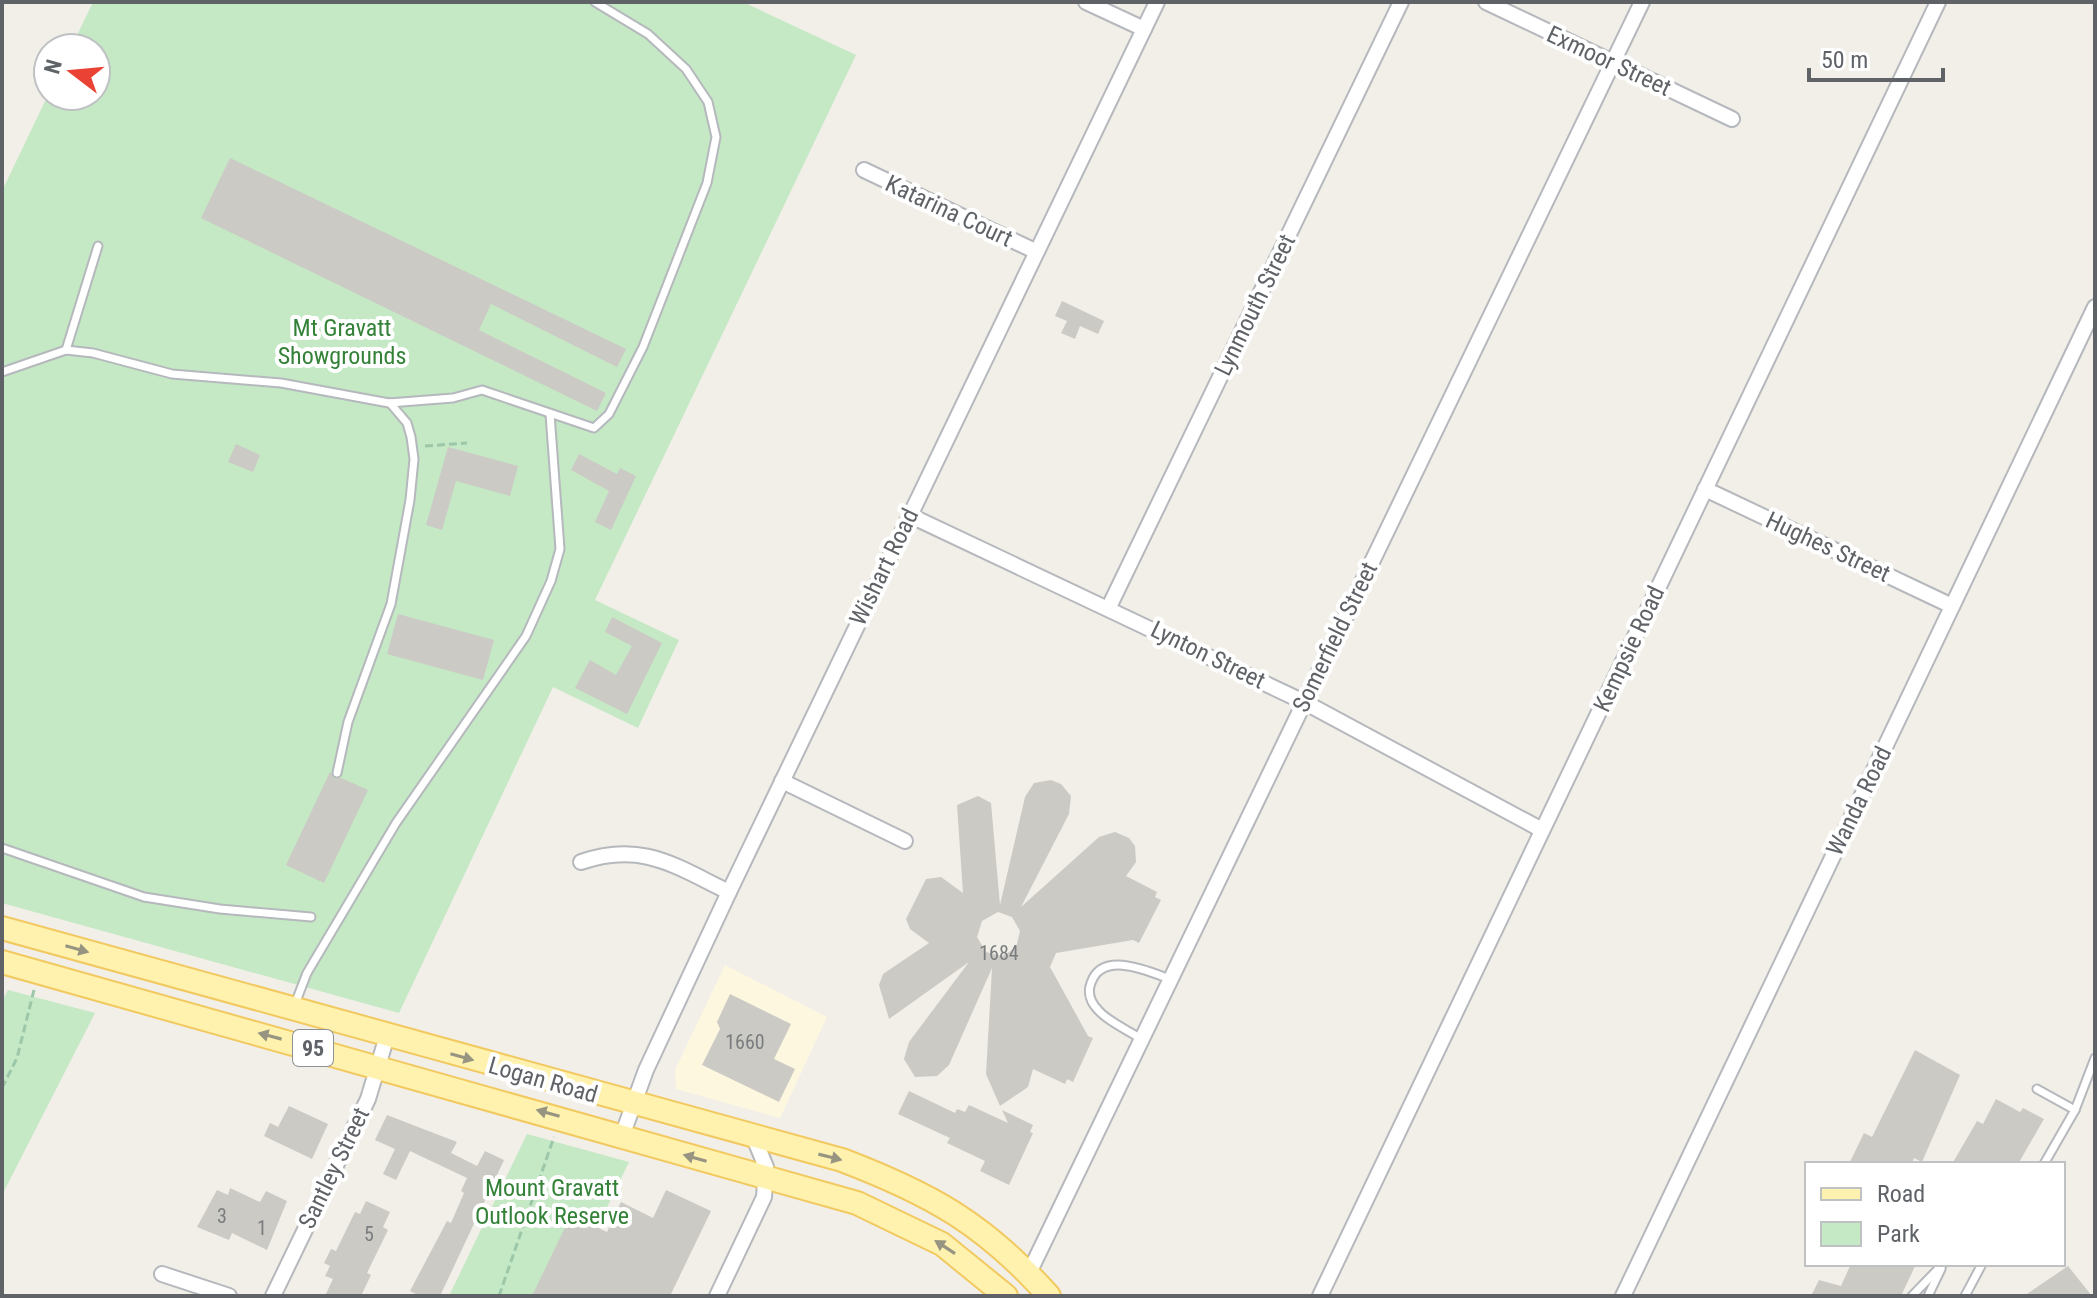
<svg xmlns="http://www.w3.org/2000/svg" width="2097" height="1298" font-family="'Roboto Condensed',sans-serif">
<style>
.commercial{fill:#fef7e0}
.green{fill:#c5e8c5}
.building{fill:#cccac5;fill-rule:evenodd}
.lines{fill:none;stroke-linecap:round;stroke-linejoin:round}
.service-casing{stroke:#b5b8bc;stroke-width:11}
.minor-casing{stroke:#b5b8bc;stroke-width:18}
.primary-casing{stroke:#f2c960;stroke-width:26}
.path{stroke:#9cc7a9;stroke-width:3;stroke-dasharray:8 4;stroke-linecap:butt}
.service{stroke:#fff;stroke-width:7}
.minor{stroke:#fff;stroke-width:14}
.primary{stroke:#fff2af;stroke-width:22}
.oneway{fill:#979581}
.labels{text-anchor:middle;stroke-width:8;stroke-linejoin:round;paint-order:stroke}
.number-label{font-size:20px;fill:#7a7d7f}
.shield{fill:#fff;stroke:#8f9295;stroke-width:2}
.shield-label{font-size:22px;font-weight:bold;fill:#5f6368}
.street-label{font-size:24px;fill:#5f6368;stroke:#fff}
.park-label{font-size:24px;fill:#348238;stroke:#fff}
</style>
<rect width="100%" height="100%" fill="#f1efe8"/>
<polygon class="commercial" points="725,965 827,1017 780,1118 676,1089 675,1070"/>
<g class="green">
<polygon points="93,2 743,2 856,55 595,600 679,640 638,728 553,687 399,1013 2,903 2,191 48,95 96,96 96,48 71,48"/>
<polygon points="8,990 95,1013 2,1195 2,1001"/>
<polygon points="527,1134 629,1162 564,1296 449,1296"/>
</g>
<g class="building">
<polygon points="230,158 626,349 617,367 491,304 479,330 606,393 597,411 201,218"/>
<polygon points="1062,301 1104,321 1098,334 1080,326 1075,339 1061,333 1067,321 1055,316"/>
<polygon points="236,444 260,455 253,472 228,462"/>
<polygon points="448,447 518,466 510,496 456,481 442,530 426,525"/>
<polygon points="579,454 617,474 620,468 636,476 611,530 595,522 609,491 571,470"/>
<polygon points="398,614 494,640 483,680 387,654"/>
<polygon points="612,617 662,643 627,714 575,688 590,660 616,675 632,646 605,632"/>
<polygon points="330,772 335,779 341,778 368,790 324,883 286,865"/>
<path d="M 1051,780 L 1061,784 L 1071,796 L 1069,814 L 1021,907 L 1099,837 L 1115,832 L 1129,838 L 1135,846 L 1136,862 L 1126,876 L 1157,892 L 1155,897 L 1161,900 L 1139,943 L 1133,940 L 1056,953 L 1050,967 L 1088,1036 L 1093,1038 L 1073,1082 L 1067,1079 L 1065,1084 L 1033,1069 L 1028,1087 L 1000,1106 L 986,1074 L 992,968 L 949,1065 L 937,1076 L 915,1077 L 904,1059 L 909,1042 L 969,962 L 889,1019 L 879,985 L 883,974 L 929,943 L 910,929 L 906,919 L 926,879 L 941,877 L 963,893 L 957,805 L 978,796 L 991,803 L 1000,905 L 1025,797 L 1034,783 ZM 998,912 L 1012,917 L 1020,931 L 1016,948 L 1002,956 L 986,952 L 977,937 L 982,921 Z"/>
<polygon points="730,994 791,1024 774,1059 795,1069 779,1102 702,1065 720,1029 717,1022"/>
<polygon points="1915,1050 1960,1075 1922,1162 1914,1158 1912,1164 1849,1164 1864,1133 1872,1137"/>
<polygon points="909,1091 955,1113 957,1109 965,1112 969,1105 1008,1123 1002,1110 1033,1125 1030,1132 1033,1133 1009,1185 980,1171 985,1161 947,1143 950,1138 898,1114"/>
<polygon points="1996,1099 2020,1112 2023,1108 2044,1119 2018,1164 1952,1164 1977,1121 1983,1124"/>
<polygon points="289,1106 328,1124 312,1159 264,1136 270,1123 278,1127"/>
<polygon points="387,1115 457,1142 451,1153 477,1166 485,1151 504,1160 440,1296 420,1296 410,1291 447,1221 451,1223 464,1193 461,1191 467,1178 410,1151 396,1180 383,1174 395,1149 375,1140"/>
<polygon points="230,1188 260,1202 266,1191 287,1201 267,1250 232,1233 229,1240 197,1227 217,1190 228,1195"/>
<polygon points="666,1190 711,1211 670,1296 532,1296 571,1215 607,1232 621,1202 653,1218"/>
<polygon points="366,1201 390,1212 383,1227 388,1230 367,1273 371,1275 361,1296 325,1296 333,1279 325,1276 330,1266 324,1263 331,1249 336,1251 355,1212 360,1214"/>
<polygon points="1851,1264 1916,1264 1901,1296 1811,1296 1819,1280 1841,1286"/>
<polygon points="2068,1266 2092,1296 2024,1296"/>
</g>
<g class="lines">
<g class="service-casing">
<g id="service">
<polyline points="66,350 98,246"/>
<polyline points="2,372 66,350 93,353 172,374 281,383 389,403 453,398 482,390 594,428 609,414 643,347 707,183 716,137 708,102 686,69 648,34 595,2"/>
<polyline points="337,773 348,722 391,604 410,500 414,459 411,437 407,423 390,403"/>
<polyline points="2,848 144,897 220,909 311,917"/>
<polyline points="295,1004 307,973 396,823 526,636 551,581 560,549 550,414"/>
<path d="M 1141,1039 C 1128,1030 1109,1022 1099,1011 C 1091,1003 1087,993 1091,983 C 1102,950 1148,971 1170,979"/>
<polyline points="2037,1089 2075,1110"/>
<polyline points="2044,1164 2075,1110 2095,1058"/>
<polyline points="1912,1296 1943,1264"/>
<polyline points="1928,1296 1941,1269"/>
<polyline points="1965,1296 1982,1264"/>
</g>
</g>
<g class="minor-casing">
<g id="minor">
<polyline points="1086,2 1144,29"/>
<polyline points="1486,2 1732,119"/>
<polyline points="864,170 1035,251"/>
<polyline points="1705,489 1952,606"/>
<polyline points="909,515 1304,702 1542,830"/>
<polyline points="1109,607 1401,2"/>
<polyline points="782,781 905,841"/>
<path d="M 581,862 C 642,841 675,866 729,892"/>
<polyline points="622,1136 646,1070 729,892 1157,2"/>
<polyline points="1029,1273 1642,2"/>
<polyline points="162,1274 229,1296"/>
<polyline points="273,1296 368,1099 387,1036"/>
<polyline points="717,1296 764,1197 766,1167 754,1138"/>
<polyline points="1320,1296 1938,2"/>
<polyline points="1623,1296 2095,307"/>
</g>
</g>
<g class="primary-casing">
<g id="primary">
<path d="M 2,928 L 842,1160 C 931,1194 985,1224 1049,1296"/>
<polyline points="2,962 857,1203 942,1244 1006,1296"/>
</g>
</g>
<g class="path">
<polyline points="425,446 467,443"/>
<polyline points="2,1088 17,1058 34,990"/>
<polyline points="499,1296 554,1137"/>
</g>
<use href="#service" class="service"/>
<use href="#minor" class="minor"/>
<use href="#primary" class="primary"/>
</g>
<defs><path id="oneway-solid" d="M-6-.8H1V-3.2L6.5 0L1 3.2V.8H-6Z" transform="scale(2)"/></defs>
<g class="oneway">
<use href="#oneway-solid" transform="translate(77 949) rotate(16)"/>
<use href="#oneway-solid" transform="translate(270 1036) rotate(-165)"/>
<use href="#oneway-solid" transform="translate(462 1057) rotate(16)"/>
<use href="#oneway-solid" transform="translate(548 1113) rotate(-164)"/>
<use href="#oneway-solid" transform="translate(830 1157) rotate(14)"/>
<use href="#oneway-solid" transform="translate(695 1158) rotate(-164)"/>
<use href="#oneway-solid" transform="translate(945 1247) rotate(-147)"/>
</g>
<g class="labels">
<g class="number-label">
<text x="999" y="960">1684</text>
<text x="745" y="1049">1660</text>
<text x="222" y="1223">3</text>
<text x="262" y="1235">1</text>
<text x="369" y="1241">5</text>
</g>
<rect class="shield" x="293" y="1030" width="40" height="36" rx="6"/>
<g class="shield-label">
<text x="313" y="1056">95</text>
</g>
<g class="street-label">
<text transform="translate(1609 61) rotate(25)" y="8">Exmoor Street</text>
<text transform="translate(949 211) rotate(25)" y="8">Katarina Court</text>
<text transform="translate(1255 305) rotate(-64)" y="8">Lynmouth Street</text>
<text transform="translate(1828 547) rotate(25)" y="8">Hughes Street</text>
<text transform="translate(884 567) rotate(-64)" y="8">Wishart Road</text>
<text transform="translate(1335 637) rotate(-64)" y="8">Somerfield Street</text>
<text transform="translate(1629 649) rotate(-65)" y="8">Kempsie Road</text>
<text transform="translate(1208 655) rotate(26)" y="8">Lynton Street</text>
<text transform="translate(1859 801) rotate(-64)" y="8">Wanda Road</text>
<text transform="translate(543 1080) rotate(16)" y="8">Logan Road</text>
<text transform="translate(334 1168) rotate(-64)" y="8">Santley Street</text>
</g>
<g class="park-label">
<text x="342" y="336">Mt Gravatt<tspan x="342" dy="28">Showgrounds</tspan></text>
<text x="552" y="1196">Mount Gravatt<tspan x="552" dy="28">Outlook Reserve</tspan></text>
</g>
</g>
<rect width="2097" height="1298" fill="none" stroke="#5f6368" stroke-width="8"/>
<rect x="1805" y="1162" width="260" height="104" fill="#ffffff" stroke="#bfc1c3" stroke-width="2"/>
<rect x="1821" y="1188" width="40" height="12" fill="#fff2af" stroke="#bfc1c3" stroke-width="2"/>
<text x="1877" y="1202" font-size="24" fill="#5f6368">Road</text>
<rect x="1821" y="1222" width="40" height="24" fill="#c5e8c5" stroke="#bfc1c3" stroke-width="2"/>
<text x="1877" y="1242" font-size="24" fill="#5f6368">Park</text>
<g transform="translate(72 72) rotate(286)"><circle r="38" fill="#ffffff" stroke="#bfc1c3" stroke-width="2"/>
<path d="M0-6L14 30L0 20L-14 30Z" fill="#ea4335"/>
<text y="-12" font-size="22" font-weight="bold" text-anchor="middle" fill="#5f6368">N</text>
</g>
<path d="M1809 68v12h134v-12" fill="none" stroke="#5f6368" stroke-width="4"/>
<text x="1821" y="68" font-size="24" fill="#5f6368" stroke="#ffffff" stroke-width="6" paint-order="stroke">50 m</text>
</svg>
